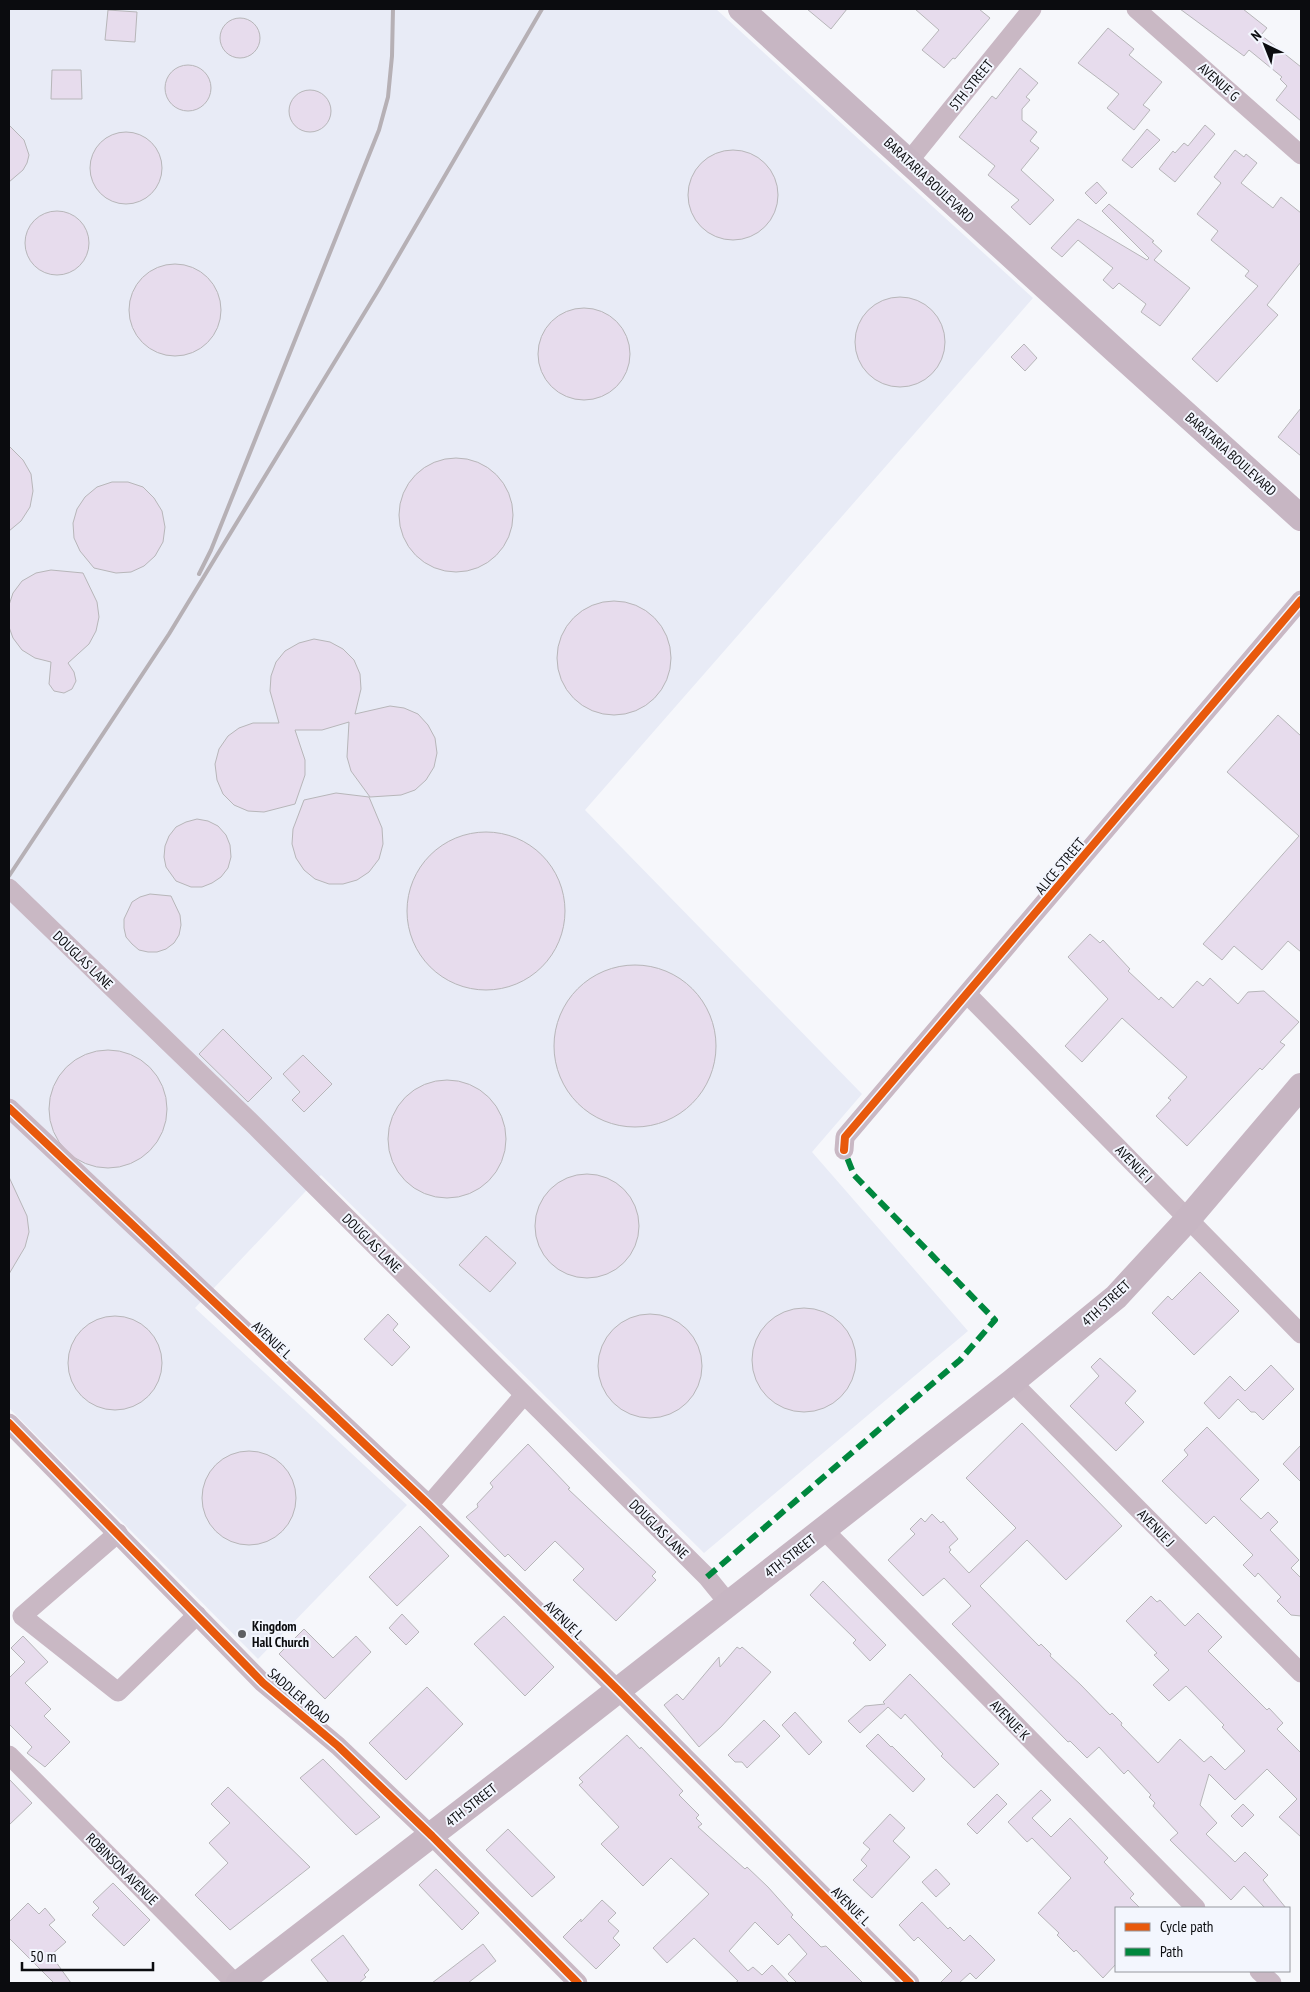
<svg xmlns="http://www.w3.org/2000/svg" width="1310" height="1992" font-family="'PT Sans Narrow',sans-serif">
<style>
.built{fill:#e8ebf6}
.building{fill:#e7dced;stroke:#b7b6b9}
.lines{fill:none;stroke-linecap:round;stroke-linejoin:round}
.minor{stroke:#c9b8c4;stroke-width:19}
.secondary{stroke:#c7b6c3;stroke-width:26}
.rail{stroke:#b6b0b5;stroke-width:4}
.quiet{stroke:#00873e;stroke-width:6;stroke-dasharray:12 6;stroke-linecap:butt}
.cycleway-casing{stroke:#f3f6fe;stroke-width:11}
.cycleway{stroke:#e8590c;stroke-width:8}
.poi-dot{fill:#5d5e62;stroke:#f3f6fe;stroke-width:2}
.labels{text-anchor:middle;stroke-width:4;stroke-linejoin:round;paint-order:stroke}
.street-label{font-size:14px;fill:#0b0c0f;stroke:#f3f6fe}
.poi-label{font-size:14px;font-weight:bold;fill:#0b0c0f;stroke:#f3f6fe;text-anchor:start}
</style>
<rect width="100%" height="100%" fill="#f6f7fb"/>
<polygon class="built" points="9,9 716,9 1033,298 585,810 862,1094 812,1152 968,1331 704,1553 321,1175 195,1308 407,1505 258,1659 9,1408"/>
<g class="building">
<polygon points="807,9 847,9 831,29"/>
<polygon points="915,9 979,9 990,18 955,59 953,58 944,68 922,50 939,30"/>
<polygon points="1180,9 1243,9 1267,28 1261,35 1301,67 1301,121 1276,100 1287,86 1280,79 1282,77 1249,50 1244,56"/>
<polygon points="108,10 137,12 135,42 105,40"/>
<circle cx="240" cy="38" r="20"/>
<polygon points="1108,28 1134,49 1129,55 1162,82 1143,105 1150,110 1134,130 1107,108 1119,94 1078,63"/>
<circle cx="188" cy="88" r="23"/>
<polygon points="1020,68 1038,83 1026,97 1030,100 1022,109 1022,120 1037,132 1030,141 1039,148 1021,170 1054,200 1030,225 1011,207 1019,200 988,175 995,166 959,137 992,96 996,99"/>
<polygon points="52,70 81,70 82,99 51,99"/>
<circle cx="310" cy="111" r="21"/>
<polygon points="9,125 24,140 29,155 27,163 23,170 9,182"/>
<polygon points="1205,125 1215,134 1175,182 1159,169 1173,151 1175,153 1184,143 1188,146"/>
<polygon points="1147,129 1160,140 1132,168 1122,160"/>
<circle cx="126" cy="168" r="36"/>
<circle cx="733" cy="195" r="45"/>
<polygon points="1235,150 1244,157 1246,154 1257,163 1241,183 1273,208 1281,197 1301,213 1301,262 1267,305 1278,315 1217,382 1192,359 1258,286 1245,276 1249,271 1211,240 1218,231 1197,214 1221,183 1214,177"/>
<polygon points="1097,182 1107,193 1096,204 1085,193"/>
<polygon points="1109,204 1154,241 1152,242 1162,251 1154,260 1190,288 1160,326 1141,312 1146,304 1119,283 1113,289 1103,280 1113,268 1078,240 1062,257 1051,248 1078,219 1147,260 1149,258 1102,211"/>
<circle cx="57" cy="243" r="32"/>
<circle cx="175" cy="310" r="46"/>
<circle cx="900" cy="342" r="45"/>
<circle cx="584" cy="354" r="46"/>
<polygon points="1024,344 1037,358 1025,371 1011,357"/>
<polygon points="1301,408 1301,456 1278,437"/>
<polygon points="9,446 23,460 31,474 33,491 30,507 21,521 9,531"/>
<circle cx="456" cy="515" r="57"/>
<polygon points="112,482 128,482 143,487 154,498 162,511 165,527 163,542 155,556 144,566 131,572 116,573 94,568 80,551 74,538 73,523 77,509 85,497 97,487"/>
<polygon points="51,570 83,573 97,602 99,617 96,631 89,644 68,663 74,672 76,681 72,689 64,693 54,691 49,684 51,662 35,658 22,650 13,638 9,627 9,605 13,593 22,581 36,573"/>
<circle cx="614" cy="658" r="57"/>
<polygon points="314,639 330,642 343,649 354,660 360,674 361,689 355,714 390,706 404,708 418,714 428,725 435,738 437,753 434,767 426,780 415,790 401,795 370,797 351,771 347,757 349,722 322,730 295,730 305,760 305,775 295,804 264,812 248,811 234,805 223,794 217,780 215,764 219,749 228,736 239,728 253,723 279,723 270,691 271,676 276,662 285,651 299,643"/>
<polygon points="1278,715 1301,736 1301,952 1288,941 1262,970 1234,946 1222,960 1203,944 1299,836 1227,772"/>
<polygon points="336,793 369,797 382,828 383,844 379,859 369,872 357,880 343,884 329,884 315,879 304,870 296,858 292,844 293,829 304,800"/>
<polygon points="197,819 208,821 218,826 226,835 230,845 231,857 228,868 221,877 212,883 202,887 191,887 176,881 166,867 164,857 165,846 169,836 176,827 186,822"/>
<circle cx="486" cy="911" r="79"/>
<polygon points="150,894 171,896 180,915 181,925 179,935 174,943 166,949 157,952 148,952 139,950 132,944 126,937 124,928 124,919 132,902 140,897"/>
<polygon points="1090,934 1100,943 1103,940 1130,969 1128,971 1159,1000 1161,997 1173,1008 1197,981 1203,986 1210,978 1238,1004 1248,992 1264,991 1299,1022 1280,1042 1285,1045 1262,1070 1260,1068 1187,1146 1156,1116 1171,1100 1168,1098 1187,1077 1122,1018 1082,1062 1065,1046 1108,999 1068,957"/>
<circle cx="635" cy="1046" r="81"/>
<polygon points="223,1029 272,1078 248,1102 199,1054"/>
<circle cx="108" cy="1109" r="59"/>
<polygon points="303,1055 332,1084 304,1112 292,1100 300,1092 283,1074"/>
<circle cx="447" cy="1139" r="59"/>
<circle cx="587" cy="1226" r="52"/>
<polygon points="9,1177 27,1216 29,1232 25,1247 9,1274"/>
<polygon points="486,1236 516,1263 490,1292 459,1265"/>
<polygon points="1200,1272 1239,1311 1194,1355 1152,1313 1168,1296 1172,1300"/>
<circle cx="804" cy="1360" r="52"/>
<circle cx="650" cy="1366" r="52"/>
<polygon points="388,1314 398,1324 393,1330 410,1347 392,1366 364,1339"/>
<circle cx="115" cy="1363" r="47"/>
<polygon points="1100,1358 1136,1391 1125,1403 1144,1422 1116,1451 1070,1406 1099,1376 1091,1367"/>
<polygon points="1271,1365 1294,1389 1263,1420 1255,1412 1251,1412 1238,1399 1219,1419 1204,1403 1230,1376 1245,1391"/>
<polygon points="1022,1423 1122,1526 1066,1580 1027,1540 980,1586 1039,1646 1041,1644 1051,1654 1050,1656 1081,1685 1110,1715 1112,1713 1122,1723 1121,1725 1158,1763 1180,1739 1204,1762 1211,1756 1225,1770 1245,1751 1222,1727 1224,1725 1186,1686 1169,1701 1153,1685 1169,1670 1154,1655 1157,1653 1126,1621 1151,1596 1157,1602 1160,1600 1185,1626 1198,1613 1222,1637 1208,1651 1267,1710 1269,1708 1283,1723 1277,1729 1301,1753 1301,1837 1279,1817 1297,1799 1267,1769 1235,1800 1209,1774 1200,1805 1217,1823 1206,1834 1235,1862 1245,1852 1268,1875 1263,1880 1286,1908 1265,1908 1244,1886 1231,1900 1170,1840 1178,1833 1153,1806 1155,1803 1149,1797 1151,1795 1128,1770 1124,1774 1099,1747 1087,1758 1070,1741 1068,1742 952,1624 971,1606 944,1578 923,1596 888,1560 915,1534 910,1529 921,1518 925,1522 932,1514 941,1523 943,1521 958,1539 949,1547 951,1550 949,1552 969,1573 1016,1528 966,1478"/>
<polygon points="1207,1427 1259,1480 1240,1499 1261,1519 1268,1512 1278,1522 1270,1530 1299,1560 1291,1568 1301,1578 1301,1616 1291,1615 1277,1601 1281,1597 1258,1573 1255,1577 1243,1565 1253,1555 1214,1516 1206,1524 1162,1481 1188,1455 1184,1450"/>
<polygon points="528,1444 570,1488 568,1489 656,1572 652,1576 656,1580 616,1621 573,1580 584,1569 555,1541 525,1571 508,1554 505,1557 466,1517 478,1507 477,1504 493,1487 490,1483"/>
<polygon points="1301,1445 1301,1482 1283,1464"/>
<circle cx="249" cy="1498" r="47"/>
<polygon points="420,1526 449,1556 397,1606 369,1577"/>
<polygon points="823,1581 886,1645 870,1661 853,1643 856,1640 810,1595"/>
<polygon points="402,1614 419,1632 406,1645 389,1628"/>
<polygon points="504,1616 554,1667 525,1696 474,1644"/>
<polygon points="304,1629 333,1658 356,1636 371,1652 325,1699 279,1654"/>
<polygon points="23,1636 48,1662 25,1683 51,1709 44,1716 70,1742 45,1767 27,1753 32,1747 9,1724 9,1678 25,1662 11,1648"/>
<polygon points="737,1647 740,1649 742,1647 771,1672 721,1727 699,1747 664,1705 677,1694 683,1700 719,1657 720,1667"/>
<polygon points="910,1674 999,1764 974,1788 941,1756 943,1754 905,1714 901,1719 888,1707 860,1733 848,1721 865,1706 885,1704 883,1702"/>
<polygon points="427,1687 463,1724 406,1780 369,1743"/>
<polygon points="795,1712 822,1742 809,1755 782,1725"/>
<polygon points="764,1720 780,1736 747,1768 742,1762 735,1762 728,1755"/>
<polygon points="878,1734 891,1747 892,1746 925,1779 913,1792 866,1746"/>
<polygon points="627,1735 640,1749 641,1747 683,1791 679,1795 699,1815 696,1818 702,1824 698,1827 745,1869 747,1867 768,1887 793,1915 791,1917 821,1947 826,1946 863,1983 797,1983 788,1974 807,1954 789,1934 778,1945 755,1922 729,1951 748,1971 753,1967 762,1975 772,1965 789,1983 735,1983 738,1981 694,1938 667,1963 653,1948 709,1894 671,1858 643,1886 601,1844 619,1827 579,1785 583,1782 579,1778"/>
<polygon points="323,1759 380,1817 356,1835 300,1778"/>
<polygon points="9,1779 32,1803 9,1825"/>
<polygon points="228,1787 310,1867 230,1930 195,1895 228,1863 209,1843 230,1823 211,1804"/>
<polygon points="1041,1790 1051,1800 1032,1818 1051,1837 1070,1818 1108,1858 1104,1862 1134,1894 1130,1898 1140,1908 1116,1908 1116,1964 1103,1978 1076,1950 1074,1952 1057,1935 1059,1933 1038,1913 1071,1878 1032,1838 1027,1842 1008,1822"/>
<polygon points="997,1794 1007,1804 977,1834 967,1824"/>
<polygon points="1243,1804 1254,1815 1242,1827 1231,1816"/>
<polygon points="890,1814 905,1828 893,1841 910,1857 872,1898 853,1880 867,1866 861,1860 870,1849 863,1843"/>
<polygon points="508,1829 555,1877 532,1897 486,1850"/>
<polygon points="436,1869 479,1913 462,1930 419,1885"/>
<polygon points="936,1869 950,1884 936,1897 922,1882"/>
<polygon points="113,1883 150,1920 124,1946 92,1915 99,1908 93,1902"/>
<polygon points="602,1900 616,1913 608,1921 619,1931 613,1938 620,1945 596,1969 563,1937 581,1919 581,1922"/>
<polygon points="922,1902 948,1929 950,1927 964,1941 970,1935 995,1960 976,1979 970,1973 959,1983 940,1983 952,1971 918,1937 914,1941 899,1925"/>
<polygon points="28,1903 39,1914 45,1908 55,1920 49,1925 66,1942 51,1955 71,1983 54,1983 9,1938 9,1922"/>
<polygon points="343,1935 369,1970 364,1975 366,1977 359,1983 329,1983 311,1960"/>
<polygon points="483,1944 496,1961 468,1983 432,1983"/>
</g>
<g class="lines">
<g class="minor">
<polyline points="1136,9 1301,155"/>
<polyline points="909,161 1032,9"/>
<polyline points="9,888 256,1127 707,1577 729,1604"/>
<polyline points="967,994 1301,1334"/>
<polyline points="9,1108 429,1505 618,1690 910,1983"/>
<polyline points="844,1150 845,1137 1301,600"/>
<polyline points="1012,1382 1301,1673"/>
<polyline points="9,1423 263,1683 338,1746 432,1836 578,1983"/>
<polyline points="429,1505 524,1395"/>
<polyline points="824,1530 1196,1908"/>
<polyline points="118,1533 22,1616 118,1692 197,1615"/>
<polyline points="9,1755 235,1983"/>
<polyline points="1259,1971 1272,1983"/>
</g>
<g class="secondary">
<polyline points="741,9 1116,351 1301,518"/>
<polyline points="239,1983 534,1756 1012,1382 1116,1297 1188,1219 1301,1086"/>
</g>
<g class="rail">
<polyline points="199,574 211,550 379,130 388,97 392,56 393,9"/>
<polyline points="9,876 169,634 379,289 542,9"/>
</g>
<polyline class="quiet" points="707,1577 960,1360 995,1320 854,1175 844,1150"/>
<g class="cycleway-casing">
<g id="cycleway">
<polyline points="9,1108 429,1505 618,1690 910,1983"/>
<polyline points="844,1150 845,1137 1301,600"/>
<polyline points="9,1423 263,1683 338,1746 432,1836 578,1983"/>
</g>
</g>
<use href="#cycleway" class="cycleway"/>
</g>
<circle class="poi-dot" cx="242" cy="1634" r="5"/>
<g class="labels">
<g class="street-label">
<text transform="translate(1219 82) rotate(42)" y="5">AVENUE G</text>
<text transform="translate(971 85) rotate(-51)" y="5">5TH STREET</text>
<text transform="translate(929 180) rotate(43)" y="5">BARATARIA BOULEVARD</text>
<text transform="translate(1231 454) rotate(42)" y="5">BARATARIA BOULEVARD</text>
<text transform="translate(1060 866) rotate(-50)" y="5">ALICE STREET</text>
<text transform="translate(83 960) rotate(44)" y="5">DOUGLAS LANE</text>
<text transform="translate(1134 1164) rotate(46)" y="5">AVENUE I</text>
<text transform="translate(372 1243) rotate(45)" y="5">DOUGLAS LANE</text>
<text transform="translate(1106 1303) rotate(-43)" y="5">4TH STREET</text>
<text transform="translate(272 1340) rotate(43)" y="5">AVENUE L</text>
<text transform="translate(1156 1528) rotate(46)" y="5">AVENUE J</text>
<text transform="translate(659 1529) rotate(45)" y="5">DOUGLAS LANE</text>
<text transform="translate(790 1556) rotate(-38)" y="5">4TH STREET</text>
<text transform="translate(564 1620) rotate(44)" y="5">AVENUE L</text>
<text transform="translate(299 1696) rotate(41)" y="5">SADDLER ROAD</text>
<text transform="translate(1010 1720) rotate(46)" y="5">AVENUE K</text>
<text transform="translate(471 1805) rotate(-38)" y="5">4TH STREET</text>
<text transform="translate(122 1869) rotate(45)" y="5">ROBINSON AVENUE</text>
<text transform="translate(851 1906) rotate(45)" y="5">AVENUE L</text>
</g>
<g class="poi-label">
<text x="252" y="1631">Kingdom<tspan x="252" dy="16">Hall Church</tspan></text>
</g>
</g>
<rect width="1310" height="1992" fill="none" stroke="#0b0c0f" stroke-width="20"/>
<rect x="1115" y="1907" width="175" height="65" fill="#f3f6fe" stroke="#96989e"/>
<rect x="1125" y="1923" width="25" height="8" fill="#e8590c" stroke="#96989e"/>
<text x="1160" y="1932" font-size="15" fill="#0b0c0f">Cycle path</text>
<rect x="1125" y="1948" width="25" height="8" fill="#00873e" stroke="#96989e"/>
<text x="1160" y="1957" font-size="15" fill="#0b0c0f">Path</text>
<g transform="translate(1265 45) rotate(317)" stroke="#f3f6fe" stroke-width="4" paint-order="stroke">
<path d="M0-4L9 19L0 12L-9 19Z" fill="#0b0c0f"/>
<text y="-8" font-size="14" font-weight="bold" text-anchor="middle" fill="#0b0c0f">N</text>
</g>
<path d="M22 1962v8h131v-8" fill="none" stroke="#0b0c0f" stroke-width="2.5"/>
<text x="30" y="1962" font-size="15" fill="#0b0c0f" stroke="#f3f6fe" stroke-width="4" paint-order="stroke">50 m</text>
</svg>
